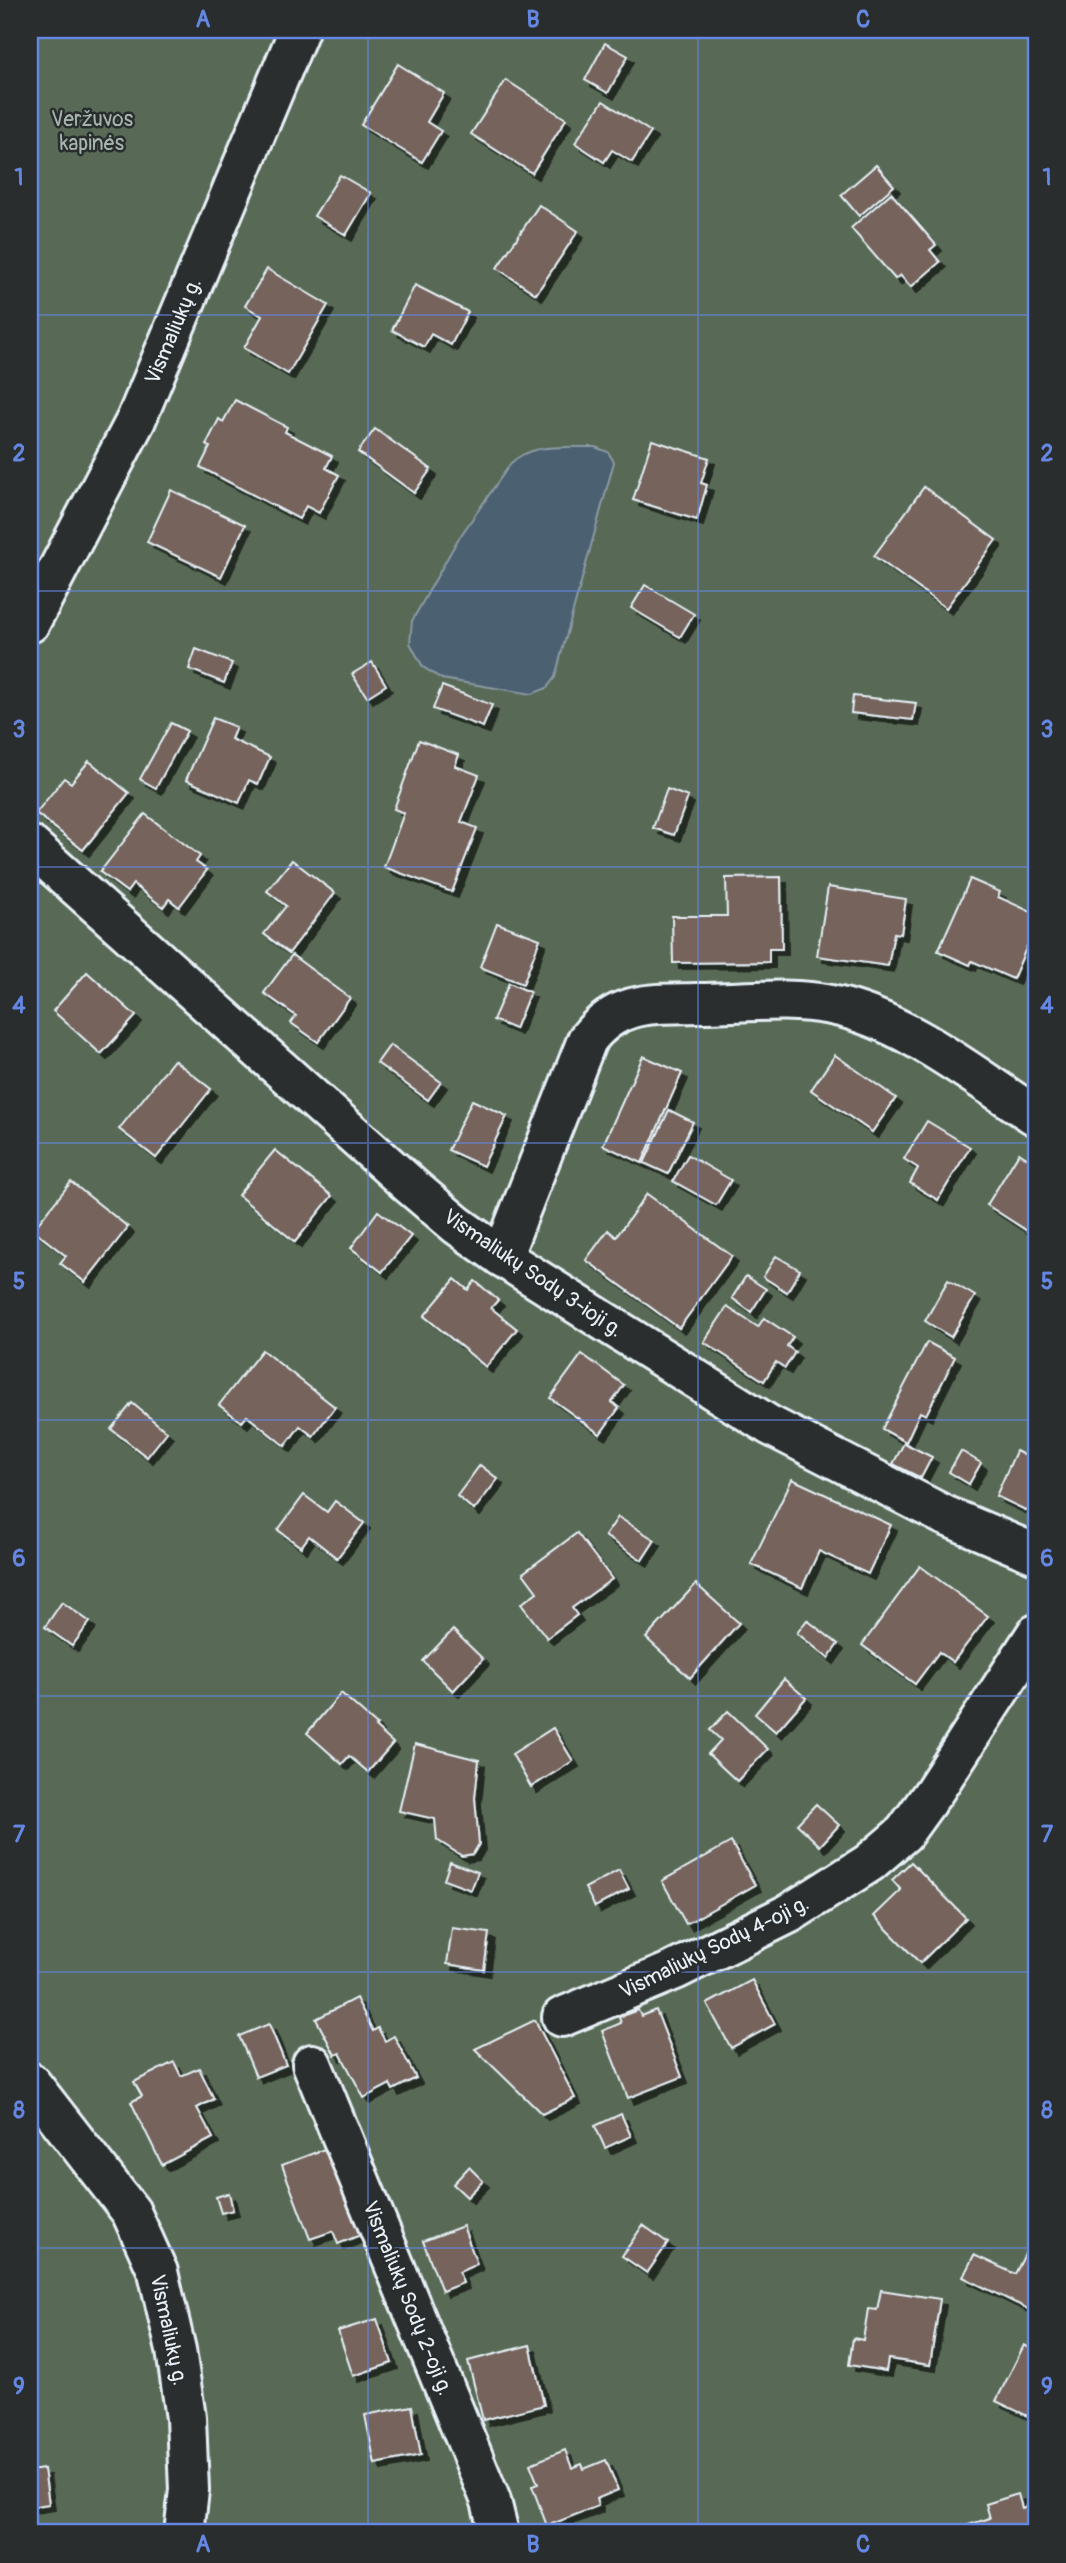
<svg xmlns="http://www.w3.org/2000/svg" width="1066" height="2563" font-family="Pangolin,sans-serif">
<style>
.green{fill:#586b55;stroke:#a0aea6;stroke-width:2}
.water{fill:#4c606f;stroke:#8a9aa6;stroke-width:2}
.building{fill:#75645c;stroke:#e8f1f8;stroke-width:2;filter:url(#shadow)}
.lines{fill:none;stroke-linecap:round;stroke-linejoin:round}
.street-casing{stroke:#e8f1f8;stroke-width:44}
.street{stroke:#2a2d2e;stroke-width:38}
.grid{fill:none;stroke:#6487e3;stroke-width:2;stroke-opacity:0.55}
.labels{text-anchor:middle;stroke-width:5;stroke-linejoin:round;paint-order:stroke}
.park-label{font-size:21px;fill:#a7b5af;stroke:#2a2d2e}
.street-label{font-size:21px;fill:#e8f1f8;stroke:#2a2d2e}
.neatline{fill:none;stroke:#6487e3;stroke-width:2.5}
.grid-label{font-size:23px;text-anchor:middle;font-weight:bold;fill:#6487e3}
</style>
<defs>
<filter id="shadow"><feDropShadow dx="6" dy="6" stdDeviation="0" flood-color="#0009"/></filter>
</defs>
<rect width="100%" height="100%" fill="#403e3c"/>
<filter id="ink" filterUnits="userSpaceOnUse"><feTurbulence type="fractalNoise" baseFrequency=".0143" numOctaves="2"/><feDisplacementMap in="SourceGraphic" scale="14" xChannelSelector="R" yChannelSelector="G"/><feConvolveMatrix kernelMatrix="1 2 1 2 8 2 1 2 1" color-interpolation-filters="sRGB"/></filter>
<g filter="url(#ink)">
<rect class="green" x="30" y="30" width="1006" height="2503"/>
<path class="water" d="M 595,447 L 608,452 L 614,462 L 555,677 L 547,688 L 532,694 L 442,679 L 423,667 L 410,643 L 412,621 L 457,541 L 511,463 C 533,442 566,448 595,447 Z"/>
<g class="building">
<polygon points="605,43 628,56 608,93 585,80"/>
<polygon points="398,64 444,93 427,122 441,131 422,162 361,125"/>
<polygon points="506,80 566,119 532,173 471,134"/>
<polygon points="603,101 651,132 632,162 612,150 604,162 575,143"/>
<polygon points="876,165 894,186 859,216 841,195"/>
<polygon points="340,175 371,193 346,235 314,216"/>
<polygon points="891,193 936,245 930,250 940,262 911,287 900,275 895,279 851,228"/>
<polygon points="539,205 578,231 536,294 497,268"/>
<polygon points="267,269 328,305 288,374 244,348 262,316 245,306"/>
<polygon points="415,285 468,312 451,345 431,334 424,347 392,330"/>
<polygon points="235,400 287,427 285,432 332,456 326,468 339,475 319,513 306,506 299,519 200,467 210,447 206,445 219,419 223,422"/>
<polygon points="375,429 431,469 414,493 358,452"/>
<polygon points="652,440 709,458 701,483 707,485 697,520 633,500"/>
<polygon points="924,487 996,540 946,608 874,556"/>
<polygon points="171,490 245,525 221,577 147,542"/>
<polygon points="645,585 694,614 680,637 631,608"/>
<polygon points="196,649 232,663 224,683 189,669"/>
<polygon points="372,662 386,685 367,697 352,674"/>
<polygon points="442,686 492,705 483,727 433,709"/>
<polygon points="853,696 916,703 913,720 851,713"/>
<polygon points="213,718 236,727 231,739 270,757 258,784 249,780 239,803 186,780"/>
<polygon points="171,723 187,731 156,788 140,779"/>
<polygon points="419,740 459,755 455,766 479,775 461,822 477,828 452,892 384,867 404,813 394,809"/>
<polygon points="89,761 129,793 83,850 36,813 64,778 71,783"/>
<polygon points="667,789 688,797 674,835 653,828"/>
<polygon points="145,814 200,856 196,862 207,870 179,907 169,899 163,907 133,884 127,892 100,872"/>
<polygon points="292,860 335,893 289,953 264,934 286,906 267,891"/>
<polygon points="781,877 782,949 769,949 769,962 673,963 672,916 727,916 726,878"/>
<polygon points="970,879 1000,892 998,897 1036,914 1036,925 1013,979 972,961 970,965 938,951"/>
<polygon points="828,887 906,899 901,934 894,933 888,966 817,956"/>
<polygon points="497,923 540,939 523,984 480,967"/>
<polygon points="292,955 350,998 318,1042 291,1023 296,1016 264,993"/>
<polygon points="87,972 136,1016 101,1054 53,1011"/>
<polygon points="509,983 530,992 515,1029 493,1020"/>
<polygon points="390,1045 441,1082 428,1100 377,1063"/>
<polygon points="835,1055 896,1098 872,1132 811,1090"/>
<polygon points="643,1056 682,1073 642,1163 603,1145"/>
<polygon points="174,1060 211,1089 156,1158 119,1129"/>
<polygon points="472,1100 507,1116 483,1166 448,1150"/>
<polygon points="669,1110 693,1122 668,1174 644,1163"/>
<polygon points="927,1121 970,1147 938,1200 910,1183 918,1168 904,1159"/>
<polygon points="275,1150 332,1196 295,1242 238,1195"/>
<polygon points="1019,1153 1036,1164 1036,1226 1034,1224 1029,1232 987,1205"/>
<polygon points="688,1155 731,1180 716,1205 673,1181"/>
<polygon points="71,1182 128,1227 85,1282 60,1263 66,1256 33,1230"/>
<polygon points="647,1194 732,1256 679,1328 586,1260 608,1230 616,1237"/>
<polygon points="378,1211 411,1236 382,1272 351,1248"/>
<polygon points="776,1256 800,1270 787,1292 763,1277"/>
<polygon points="746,1276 766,1289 751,1312 732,1298"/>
<polygon points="455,1279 468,1290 475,1281 498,1300 491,1308 517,1329 486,1367 424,1316"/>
<polygon points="948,1280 975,1296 951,1337 925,1321"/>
<polygon points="727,1307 758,1327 764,1318 793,1337 787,1346 795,1352 785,1368 776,1362 764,1381 704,1342"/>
<polygon points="927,1342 955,1357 926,1415 920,1412 906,1442 882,1429"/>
<polygon points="262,1350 335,1407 313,1436 300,1426 285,1446 247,1416 242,1422 219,1405"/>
<polygon points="582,1354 624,1385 612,1402 619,1408 600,1434 550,1398"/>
<polygon points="132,1403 167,1432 147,1457 111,1429"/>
<polygon points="904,1443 932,1457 921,1478 893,1464"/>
<polygon points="961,1451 981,1463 969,1484 949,1472"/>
<polygon points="1016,1451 1036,1461 1036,1515 996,1496"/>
<polygon points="480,1465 498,1479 474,1510 457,1496"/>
<polygon points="792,1479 891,1525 868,1574 819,1551 802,1588 751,1564"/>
<polygon points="304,1495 327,1512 335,1501 364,1523 337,1558 309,1536 301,1547 278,1530"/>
<polygon points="618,1517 655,1540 642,1560 605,1536"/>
<polygon points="577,1533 612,1579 572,1608 577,1615 547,1638 521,1604 537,1592 523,1573"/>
<polygon points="920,1566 988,1616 953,1662 939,1652 915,1684 862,1645"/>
<polygon points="696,1584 739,1623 690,1678 646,1638"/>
<polygon points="62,1602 90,1622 72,1646 45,1627"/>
<polygon points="807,1620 838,1644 828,1658 797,1633"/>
<polygon points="453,1630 483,1659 453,1691 423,1661"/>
<polygon points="784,1679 806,1698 776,1732 755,1714"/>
<polygon points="341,1693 377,1725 375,1727 393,1743 368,1772 349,1756 342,1764 307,1733"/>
<polygon points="728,1711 768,1749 737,1781 708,1754 721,1740 710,1730"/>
<polygon points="553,1728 573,1761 531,1787 512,1754"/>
<polygon points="415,1744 479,1760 475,1798 479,1844 473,1854 462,1856 437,1840 435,1819 399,1811"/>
<polygon points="816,1804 839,1825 820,1846 797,1824"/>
<polygon points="731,1842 755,1885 686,1924 662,1881"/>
<polygon points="450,1862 478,1872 471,1890 444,1880"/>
<polygon points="911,1862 966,1918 920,1963 874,1916 901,1890 892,1880"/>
<polygon points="619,1870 629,1889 595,1907 585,1888"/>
<polygon points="452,1928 489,1933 484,1970 447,1964"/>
<polygon points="752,1980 775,2024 731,2048 707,2004"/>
<polygon points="356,1998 373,2031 378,2028 385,2041 394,2036 416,2078 393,2090 390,2084 364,2098 340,2053 335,2055 316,2019"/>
<polygon points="638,2010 641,2016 656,2010 682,2077 628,2098 602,2031 621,2023 619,2017"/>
<polygon points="535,2020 575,2098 542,2114 475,2049"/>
<polygon points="269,2024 286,2065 256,2077 239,2036"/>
<polygon points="174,2062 181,2076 199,2068 214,2099 197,2108 213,2138 162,2165 131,2102 142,2096 134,2082"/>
<polygon points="621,2114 631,2136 605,2148 595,2126"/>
<polygon points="335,2145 368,2232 338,2244 333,2231 310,2239 282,2165"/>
<polygon points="469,2167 483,2181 467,2197 453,2184"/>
<polygon points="229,2193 233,2210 221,2213 216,2197"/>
<polygon points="643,2225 668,2243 647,2273 622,2256"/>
<polygon points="463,2226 477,2264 459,2272 463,2283 442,2291 423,2241"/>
<polygon points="1025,2254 1036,2260 1036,2313 963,2277 974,2255 1015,2274"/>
<polygon points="881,2290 940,2299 930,2365 888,2359 886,2371 849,2365 853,2338 863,2340 868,2309 877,2310"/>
<polygon points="377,2319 392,2363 353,2376 338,2331"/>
<polygon points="530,2345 544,2405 483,2420 468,2361"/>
<polygon points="1024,2345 1036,2351 1036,2420 996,2401"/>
<polygon points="412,2406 421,2455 375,2464 365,2415"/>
<polygon points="565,2450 572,2468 582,2464 584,2469 606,2460 618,2490 596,2499 598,2506 547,2526 532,2486 538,2484 530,2464"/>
<polygon points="44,2469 49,2504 30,2507 30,2471"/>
<polygon points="1018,2494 1022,2508 1036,2503 1036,2533 944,2533 990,2518 986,2504"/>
</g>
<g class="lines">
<g class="street-casing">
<g id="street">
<polyline points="30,623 136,420 299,30"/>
<polyline points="30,845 411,1186 457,1225 502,1257 769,1425 944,1515 1036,1554"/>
<path d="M 502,1257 L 587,1040 C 617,1000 652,1004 698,1003 C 741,1003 788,996 831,1005 C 906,1020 973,1076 1036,1116"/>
<polyline points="562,2017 675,1970 790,1913 869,1863 904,1833 935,1790 1036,1634"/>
<polyline points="312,2064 491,2501 499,2533"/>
<polyline points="30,2082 131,2212 158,2272 176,2350 186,2418 189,2490 184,2533"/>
</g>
</g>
<use href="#street" class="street"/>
</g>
</g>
<path class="grid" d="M 368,30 L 368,2533M 698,30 L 698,2533M 30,315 L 1036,315M 30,591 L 1036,591M 30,867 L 1036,867M 30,1143 L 1036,1143M 30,1420 L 1036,1420M 30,1696 L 1036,1696M 30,1972 L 1036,1972M 30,2248 L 1036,2248"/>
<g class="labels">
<g class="park-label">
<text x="92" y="126">Veržuvos<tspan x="92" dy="24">kapinės</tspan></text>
</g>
<g class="street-label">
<text transform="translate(173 331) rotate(-67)" y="7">Vismaliukų g.</text>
<text transform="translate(533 1273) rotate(34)" y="7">Vismaliukų Sodų 3-ioji g.</text>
<text transform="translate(714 1947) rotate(-26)" y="7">Vismaliukų Sodų 4-oji g.</text>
<text transform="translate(408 2298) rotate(68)" y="7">Vismaliukų Sodų 2-oji g.</text>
<text transform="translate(169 2330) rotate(78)" y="7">Vismaliukų g.</text>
</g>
</g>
<rect width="1066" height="2563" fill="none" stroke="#2a2d2e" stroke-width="77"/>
<rect x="38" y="38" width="990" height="2486" class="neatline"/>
<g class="grid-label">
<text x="203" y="27">A</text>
<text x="533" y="27">B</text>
<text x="863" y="27">C</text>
<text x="19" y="185">1</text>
<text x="1047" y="185">1</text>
<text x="19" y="461">2</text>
<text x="1047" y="461">2</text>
<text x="19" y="737">3</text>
<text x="1047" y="737">3</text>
<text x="19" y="1013">4</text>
<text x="1047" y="1013">4</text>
<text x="19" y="1289">5</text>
<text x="1047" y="1289">5</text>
<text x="19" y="1566">6</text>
<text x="1047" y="1566">6</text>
<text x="19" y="1842">7</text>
<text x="1047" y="1842">7</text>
<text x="19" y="2118">8</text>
<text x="1047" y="2118">8</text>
<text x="19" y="2394">9</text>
<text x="1047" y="2394">9</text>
<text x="203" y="2552">A</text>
<text x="533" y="2552">B</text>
<text x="863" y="2552">C</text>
</g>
</svg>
